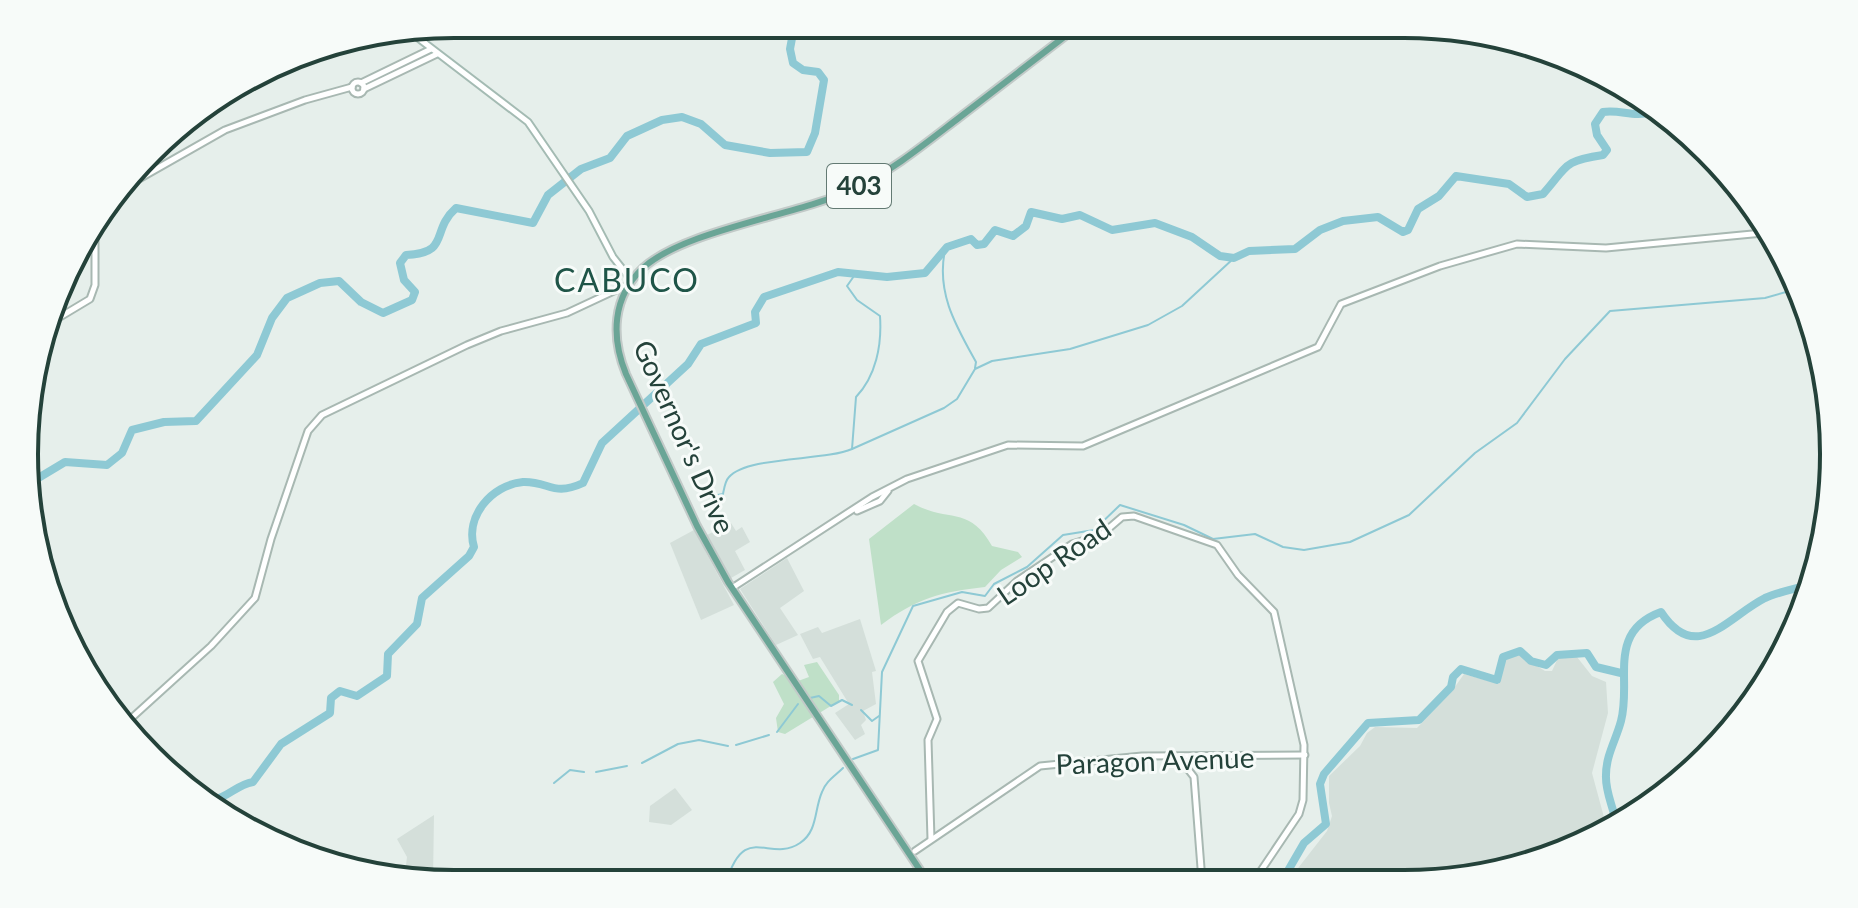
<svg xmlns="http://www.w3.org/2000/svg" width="1858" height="908" font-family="Lato,sans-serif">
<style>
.built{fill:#d4dfda}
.green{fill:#bfe0c8}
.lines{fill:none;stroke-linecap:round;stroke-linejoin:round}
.stream{stroke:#8ec9d4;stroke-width:2}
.river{stroke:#8ec9d4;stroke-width:8}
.tertiary-casing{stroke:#a8b8b2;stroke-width:9}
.secondary-casing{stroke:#a4bbb3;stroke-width:9}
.primary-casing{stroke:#c2cac8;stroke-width:10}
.tertiary{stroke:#fff;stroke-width:5}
.secondary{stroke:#fff;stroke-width:5}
.primary{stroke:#6aa596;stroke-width:6}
.labels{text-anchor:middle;stroke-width:6;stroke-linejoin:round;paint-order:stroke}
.shield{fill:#f7fbf9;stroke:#637a73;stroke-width:2}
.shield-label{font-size:26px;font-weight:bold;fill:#24423a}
.street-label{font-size:28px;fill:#24423a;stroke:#f7fbf9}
.quarter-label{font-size:32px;letter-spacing:2px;fill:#1f5548;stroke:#f7fbf9}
.rim{fill:none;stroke:#24423a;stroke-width:4}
</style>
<rect width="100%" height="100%" fill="#e6efeb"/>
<g class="built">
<polygon points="731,523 736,531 742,527 750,542 735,551 745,570 731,578 707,535"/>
<polygon points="694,530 734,605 701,620 670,543"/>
<polygon points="787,558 804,591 780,608 798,635 776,645 740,589"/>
<polygon points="860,619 876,671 872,672 876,704 863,711 866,720 861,725 865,734 855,740 835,713 849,704 820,657 813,659 800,634 818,627 822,633"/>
<polygon points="1517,654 1545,671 1552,671 1558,658 1569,654 1577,657 1592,676 1606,682 1608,713 1592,773 1605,821 1600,833 1569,851 1461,880 1288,881 1327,831 1332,816 1329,803 1329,776 1360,746 1367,733 1375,727 1417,728 1452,691 1464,674 1499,684 1506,659"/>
<polygon points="675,788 692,810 671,825 649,822 650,806"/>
<polygon points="434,815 433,880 405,874 407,857 397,839"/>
</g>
<g class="green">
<path d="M 914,504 C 949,523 969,505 992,546 L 1018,552 L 1022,557 L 1001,570 L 985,587 C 941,592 917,598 881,625 L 869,539 Z"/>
<polygon points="817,662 839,695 839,701 785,734 778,732 776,718 784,704 773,682 782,674 798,681 809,677 804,665"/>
</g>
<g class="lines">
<g class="stream">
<path d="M 945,250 C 936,293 956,326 976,362 L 975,368"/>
<polyline points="852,449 944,408 957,399 975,369 992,361 1070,349 1148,325 1182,306 1234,258"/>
<path d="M 701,498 L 723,494 C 724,489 725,481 729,477 C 748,456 825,461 852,449 L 856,397 C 876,376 882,345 880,316 L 857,300 L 847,286 L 854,276 L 864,273"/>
<polyline points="810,698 819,696 831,706 842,700 852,705"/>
<polyline points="861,710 872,721 879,716"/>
<polyline points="777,732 798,704"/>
<polyline points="736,745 769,735"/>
<polyline points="853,759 878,750 882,672 913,606 962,592 985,596 994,584 1027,567 1063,535 1094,530 1120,505 1184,525 1213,539 1255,534 1283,547 1304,550 1350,542 1409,515 1475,453 1517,423 1565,359 1610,311 1765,298 1800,288"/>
<polyline points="642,763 678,744 699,740 728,746"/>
<polyline points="596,772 627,766"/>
<polyline points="554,783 570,770 584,772"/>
<path d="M 726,883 C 745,820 769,864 800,843 C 818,831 814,810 822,792 C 826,781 835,776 843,768"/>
</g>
<g class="river">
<path d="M 30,519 L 35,480 L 65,462 L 107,465 L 122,453 L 132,430 L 164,422 L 196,421 L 257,355 L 272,318 L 287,298 L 320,283 L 339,281 L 361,302 L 383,313 L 412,300 L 415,292 L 404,280 L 400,263 L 406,255 C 451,253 430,231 456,208 L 533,223 L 548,195 L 581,169 L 610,158 L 627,136 L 662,120 L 682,117 L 701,124 L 725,145 L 770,153 L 807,152 L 815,133 L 824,80 L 818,72 L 803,70 L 793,63 L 790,49 L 793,33 L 812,24"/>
<path d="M 213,800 C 229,797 236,785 253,782 L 281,744 L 330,713 L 331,698 L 340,691 L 357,696 L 387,676 L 388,654 L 417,624 L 422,598 L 469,556 L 474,547 C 465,517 491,485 523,482 C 549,481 553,497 583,483 L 602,443 L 688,364 L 701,344 L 756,323 L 755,312 L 764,297 L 838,272 L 887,277 L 925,273 L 947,247 L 971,239 L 977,245 L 984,244 L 995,230 L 1013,236 L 1026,226 L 1031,212 L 1062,219 L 1080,215 L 1112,230 L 1155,223 L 1192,237 L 1220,256 L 1234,258 L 1249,251 L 1295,249 L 1320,230 L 1343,221 L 1378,217 L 1403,232 L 1408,230 L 1418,209 L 1439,196 L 1456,176 L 1509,184 L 1527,197 L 1543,194 C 1568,166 1562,161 1603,155 L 1607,150 L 1597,135 L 1595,124 L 1603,112 C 1620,109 1634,118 1651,112"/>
<path d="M 1616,824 C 1614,807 1605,793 1606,775 C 1606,755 1616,740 1621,721 C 1632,681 1606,632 1661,612 C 1696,665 1726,618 1765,598 C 1778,592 1794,589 1808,585"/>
<polyline points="1282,881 1304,843 1326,824 1320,784 1324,774 1368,723 1419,720 1451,687 1453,677 1461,669 1497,680 1503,657 1520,651 1531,661 1546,665 1557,655 1587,653 1596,667 1621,673"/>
</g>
<g class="tertiary-casing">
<g id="tertiary">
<circle cx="358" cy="88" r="6"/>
<polyline points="361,83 431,49"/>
<polyline points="364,89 437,54"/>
<polyline points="130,184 225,130 305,100 352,87"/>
<polyline points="50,323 90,299 95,285 95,223"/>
<polyline points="857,511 880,501 888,491"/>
<polyline points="732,588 872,497 907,479 1008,445 1083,446 1318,347 1341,304 1440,266 1517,244 1606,248 1763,233"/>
<polyline points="125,724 211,646 255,598 271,539 308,431 322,415 467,345 501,331 567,313 629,284"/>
<polyline points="1180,759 1194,777 1202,881"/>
<polyline points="931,839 928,740 937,719 918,661 947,612 958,603 979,609 988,608 1017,581 1072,544 1101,535 1122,517 1134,516 1217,545 1238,575 1274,612 1304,745 1303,800 1299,814 1254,881"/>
<polyline points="915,851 1040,766 1142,756 1305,755"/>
<polyline points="895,882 912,873"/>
</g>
</g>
<g class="secondary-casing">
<polyline id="secondary" points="409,31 528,122 589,211 613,257 632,281"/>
</g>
<g class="primary-casing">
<path id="primary" d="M 928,882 L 728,582 L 697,526 L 626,374 C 611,337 612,297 643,268 C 684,230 798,215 854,189 C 892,171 926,143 960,117 C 1000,86 1041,55 1081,24"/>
</g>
<use href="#tertiary" class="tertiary"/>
<use href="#secondary" class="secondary"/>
<use href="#primary" class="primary"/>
</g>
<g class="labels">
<rect class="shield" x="827" y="164" width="64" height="44" rx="6"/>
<g class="shield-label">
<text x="859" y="195">403</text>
</g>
<g class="street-label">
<text transform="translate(684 437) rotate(66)" y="10">Governor's Drive</text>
<text transform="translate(1054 562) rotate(-34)" y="10">Loop Road</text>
<text transform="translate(1155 761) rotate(-2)" y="10">Paragon Avenue</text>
</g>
<g class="quarter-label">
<text x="627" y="292">CABUCO</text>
</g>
</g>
<path d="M0 0H1858V908H0ZM454 38H1404A416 416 0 0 1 1820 454V454A416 416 0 0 1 1404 870H454A416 416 0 0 1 38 454V454A416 416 0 0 1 454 38Z" fill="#f7fbf9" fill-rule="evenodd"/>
<path class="rim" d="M454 38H1404A416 416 0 0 1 1820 454V454A416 416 0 0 1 1404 870H454A416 416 0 0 1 38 454V454A416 416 0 0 1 454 38Z"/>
</svg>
